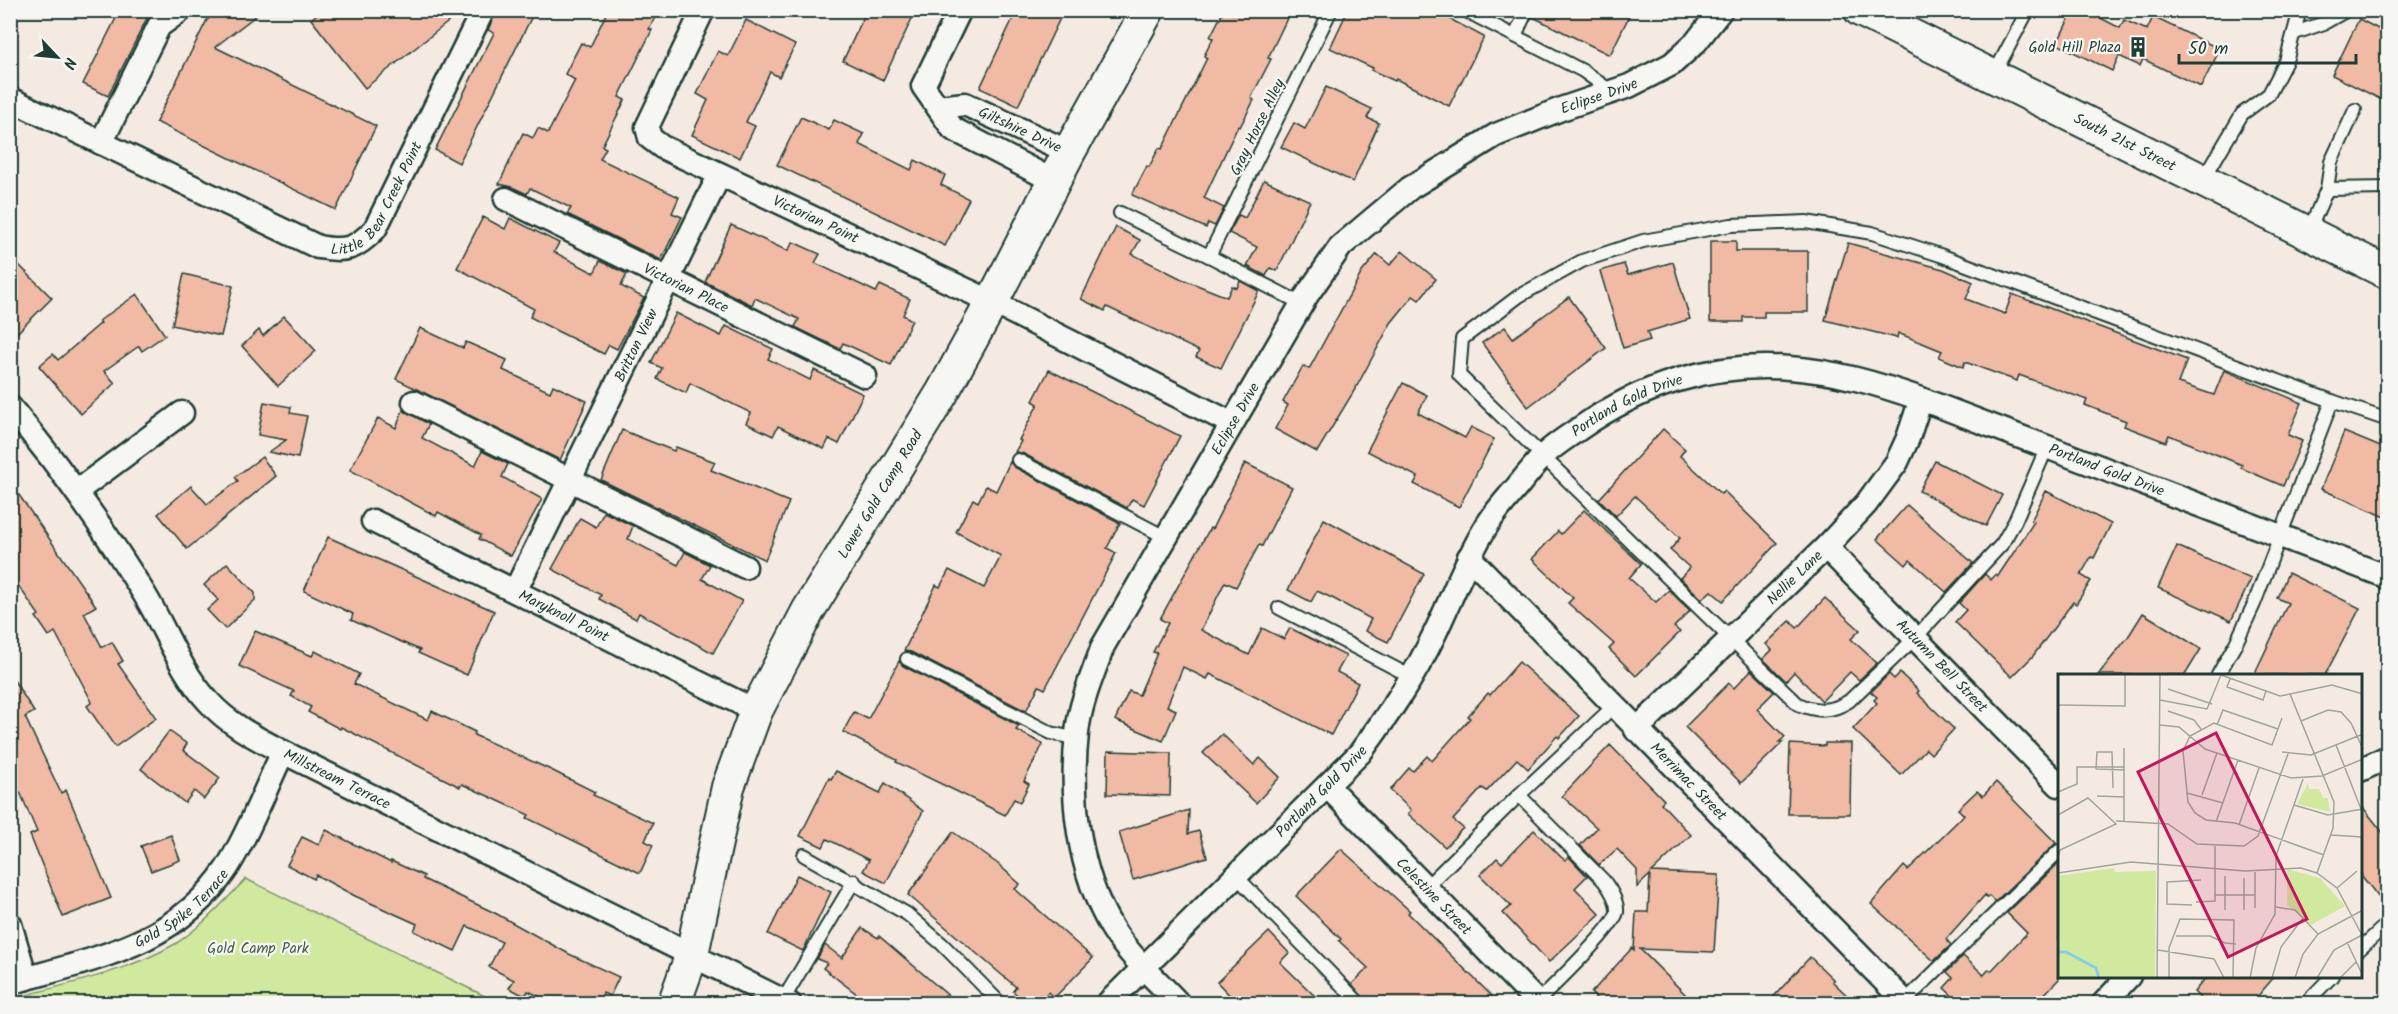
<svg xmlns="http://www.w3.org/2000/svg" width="2398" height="1014" font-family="Kalam,sans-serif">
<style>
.green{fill:#d1e99e;stroke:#789369;stroke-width:1.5}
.building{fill:#f0baa4;stroke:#1f3d34;stroke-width:1.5}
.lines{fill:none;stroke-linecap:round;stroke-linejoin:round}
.lane-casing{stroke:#1f3d34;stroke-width:16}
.street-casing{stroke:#1f3d34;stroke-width:27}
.secondary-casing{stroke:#1f3d34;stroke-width:36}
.lane{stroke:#f6f6f2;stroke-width:12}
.street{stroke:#f6f6f2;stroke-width:22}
.secondary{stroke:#f6f6f2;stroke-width:32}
.labels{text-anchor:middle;stroke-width:4.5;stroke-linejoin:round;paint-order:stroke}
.poi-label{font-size:15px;fill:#1f3d34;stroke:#f6f6f2;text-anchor:end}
.street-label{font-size:15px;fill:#1f3d34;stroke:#f6f6f2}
.park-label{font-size:15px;fill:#435f49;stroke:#f6f6f2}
.inset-river{fill:none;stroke:#86cee7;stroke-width:3}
.inset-road{fill:none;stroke:#9fa59c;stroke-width:1.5}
.view{fill:#c2185b;fill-opacity:0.15;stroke:#c2185b;stroke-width:3}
.inset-edge{fill:none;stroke:#1f3d34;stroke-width:3}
</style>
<rect width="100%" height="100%" fill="#f5eae2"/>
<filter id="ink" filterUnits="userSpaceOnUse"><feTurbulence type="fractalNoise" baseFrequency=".0167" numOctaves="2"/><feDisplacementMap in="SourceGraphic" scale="12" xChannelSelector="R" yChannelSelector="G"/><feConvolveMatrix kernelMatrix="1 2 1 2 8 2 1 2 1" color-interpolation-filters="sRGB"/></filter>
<g filter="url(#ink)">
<path class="green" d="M 246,879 L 499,1003 L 11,1003 L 11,999 C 66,984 125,973 175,944 C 202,927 224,901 246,879 Z"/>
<g class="building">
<polygon points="120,10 151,10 108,96 83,84"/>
<polygon points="220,10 263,10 215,47 376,126 336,210 156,122 207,20"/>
<polygon points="322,10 468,10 464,18 457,15 365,88 311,19"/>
<polygon points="496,10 535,10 459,163 435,150 494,33 488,30"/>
<polygon points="608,10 659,10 649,29 652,30 619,97 625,100 602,146 606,148 600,159 679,197 672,213 682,217 661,260 567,214 571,208 530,188 527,194 512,187 499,184 523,133 533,138 538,128 548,133 575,80 565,74 581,43 590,47"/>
<polygon points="867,10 916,10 883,80 843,61"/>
<polygon points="1017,10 1064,10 1018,106 980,88"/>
<polygon points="1224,10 1291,10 1268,58 1271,59 1251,98 1254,100 1240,127 1238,126 1204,198 1224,208 1215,226 1208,223 1206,228 1132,195 1147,166 1149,167 1159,148 1162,149 1207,58 1204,56 1213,38 1210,37"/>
<polygon points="1348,10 1433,10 1484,37 1449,106 1396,79 1395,81 1371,70 1373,68 1330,48"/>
<polygon points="1535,10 1632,10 1610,55 1533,17"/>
<polygon points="2073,10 2085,10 2120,28 2124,20 2147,30 2153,17 2220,49 2201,87 2143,59 2140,66 2119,56 2112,71 2057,44"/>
<polygon points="2359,19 2388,34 2388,103 2332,75"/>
<polygon points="746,20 795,45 779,77 770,72 746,122 755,126 740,158 692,135 708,100 697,94 718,51 728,56"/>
<polygon points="1326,87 1372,109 1367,118 1379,123 1353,182 1281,147 1294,123 1305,129"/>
<polygon points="801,117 829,130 834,120 864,134 859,144 911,170 915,160 945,175 941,185 969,199 945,246 777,165"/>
<polygon points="1264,180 1310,201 1277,271 1270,268 1266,276 1247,266 1257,247 1229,233 1239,215 1245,218"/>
<polygon points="483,217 505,229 510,218 559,243 554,252 594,273 600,261 627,274 621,286 644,298 617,349 609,345 604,354 557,331 530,317 534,309 457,268"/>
<polygon points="731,225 788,251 793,242 820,254 815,263 876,292 880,285 910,299 903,315 912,320 891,365 843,343 840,349 795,327 799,319 755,298 752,305 705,282"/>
<polygon points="1116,227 1140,240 1132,254 1182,279 1227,297 1232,286 1237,288 1240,281 1259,291 1221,368 1196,357 1199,351 1107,307 1105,311 1081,299"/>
<polygon points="1710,241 1736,241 1736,251 1808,251 1808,312 1764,312 1764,317 1743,317 1743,322 1710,322"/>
<polygon points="1848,243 1943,269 1973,282 1966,299 2005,314 2012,294 2187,360 2178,383 2214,395 2224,370 2302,403 2288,435 2302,441 2283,486 2241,468 2242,465 2169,435 2166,442 2124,426 2126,421 2085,405 2087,400 2019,375 2017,381 1965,362 1963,367 1939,357 1942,351 1898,333 1897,338 1825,320"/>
<polygon points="1402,251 1436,279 1419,300 1413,296 1391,323 1357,386 1317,452 1275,429 1288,405 1283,402 1303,366 1309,369 1362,272 1377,254 1390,265"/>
<polygon points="10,256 52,298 10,340"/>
<polygon points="1673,262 1690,319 1647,332 1650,340 1623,348 1600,271 1624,264 1628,275"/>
<polygon points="184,274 233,286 221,336 172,325"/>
<polygon points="137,294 165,335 142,351 139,346 104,371 115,383 81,414 39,366 53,354 58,360 101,323 99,321"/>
<polygon points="1569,297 1606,348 1528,407 1482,343 1505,327 1513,338"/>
<polygon points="676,313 721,336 726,326 773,349 768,359 810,380 814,370 863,394 839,444 829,439 824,449 778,426 773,436 746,423 751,413 690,383 686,393 657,379 662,368 651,363"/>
<polygon points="284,316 316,351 278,386 242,346 259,330 263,336"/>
<polygon points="420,328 463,348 466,342 507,360 503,370 550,392 553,385 587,401 560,460 396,379"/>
<polygon points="1049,370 1180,436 1144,505 1132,499 1127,508 1022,453 1015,452 1021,441 1019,440 1038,404 1033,401"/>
<polygon points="1403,383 1427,395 1418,413 1465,438 1471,427 1494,439 1459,507 1414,484 1418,477 1367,451"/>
<polygon points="264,402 291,407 290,413 307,416 298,458 269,452 286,440 258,435"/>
<polygon points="403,410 429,424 422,438 475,466 482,451 508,464 502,477 542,499 511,556 479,539 481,535 438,512 436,516 350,470 378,418 396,428"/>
<polygon points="1663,429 1685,449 1680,456 1721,494 1724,491 1777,543 1723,601 1711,591 1702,599 1680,578 1690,568 1670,550 1680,538 1635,496 1616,516 1599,499"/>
<polygon points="622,430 674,451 676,447 715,462 711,470 789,502 765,560 601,480"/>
<polygon points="2344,432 2388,450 2388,518 2321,489"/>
<polygon points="262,457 276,476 187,549 158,514 191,486 207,504 238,481 235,477"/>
<polygon points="1935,461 2002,495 1986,526 1919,491"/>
<polygon points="1010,462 1014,467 1120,523 1107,548 1116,553 1045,689 1039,686 1026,711 911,652 904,651 936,585 940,587 949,570 984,588 1001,556 956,532 973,499 978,502 986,486 996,491"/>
<polygon points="1245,463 1292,487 1262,546 1259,545 1236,587 1225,582 1201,630 1249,655 1262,628 1284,639 1290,628 1346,656 1337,672 1358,683 1331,735 1210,674 1207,679 1183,667 1167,706 1176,710 1163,741 1115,720 1129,691 1139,695 1157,653 1153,652 1168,623 1160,619 1210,528 1212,529"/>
<polygon points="10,482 96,606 84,613 102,647 112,642 123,661 118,664 156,718 115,747 87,706 92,702 55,632 49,636 36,617 39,615 10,574"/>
<polygon points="2046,491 2111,524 2094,558 2091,557 2081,575 2091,581 2076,604 2073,602 2033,656 2012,677 1955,622 1966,610 1959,603 1985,574 1991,580 1996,574 1998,576 2034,522 2031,521"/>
<polygon points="1907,505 1973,563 1946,592 1910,560 1906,565 1877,539"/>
<polygon points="1584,510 1641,564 1629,578 1656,602 1669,590 1690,611 1674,627 1680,632 1636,676 1609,649 1614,644 1568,603 1573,598 1532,559 1558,531 1561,534"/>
<polygon points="604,512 633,526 628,539 678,565 685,552 710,565 702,579 742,601 713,653 639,613 636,619 599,599 601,595 552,569 580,518 596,527"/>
<polygon points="1324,519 1424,574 1388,642 1365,631 1371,619 1334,599 1317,591 1311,602 1288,590"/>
<polygon points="328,537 494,611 467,675 418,653 420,650 351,620 353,614 304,591"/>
<polygon points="2177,546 2251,579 2231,621 2158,588"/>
<polygon points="227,563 255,593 255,600 225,629 207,610 218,600 204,585"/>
<polygon points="2288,573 2360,608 2325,675 2254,675 2288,603 2277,598"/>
<polygon points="1825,598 1860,630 1851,639 1877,663 1859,680 1850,672 1822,701 1794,672 1786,681 1763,659 1772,650 1766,644 1790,621 1797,628"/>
<polygon points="2143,613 2201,649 2185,675 2098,675 2128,637"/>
<polygon points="255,631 312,656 315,651 359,674 354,684 428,720 432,711 475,732 474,735 551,770 595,792 593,795 653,823 645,841 653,845 640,873 527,818 529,815 462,784 460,787 341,727 340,729 308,712 311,707 291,696 294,691 239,666"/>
<polygon points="899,661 903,666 1019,726 1016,730 1043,744 1024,781 1029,784 1020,802 1014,799 1005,815 896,762 897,760 843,732 854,712 868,719"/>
<polygon points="1519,662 1579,716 1559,738 1557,736 1528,769 1517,759 1487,791 1482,788 1453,820 1463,828 1445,847 1408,814 1411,810 1390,790 1409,768 1413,771 1427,756 1432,761 1470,718 1468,716 1488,693 1490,695"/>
<polygon points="1751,670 1774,692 1757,709 1785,737 1779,742 1783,742 1741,783 1685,727 1729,683 1734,688"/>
<polygon points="1900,673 1919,691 1917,693 1954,729 1931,754 1926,749 1901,775 1853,729 1877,703 1874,700 1877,697 1871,692 1889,674 1894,679"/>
<polygon points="10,674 34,712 25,717 61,793 66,790 111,898 63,917 30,835 37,832 20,792 10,797"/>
<polygon points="169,731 187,744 183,750 220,778 204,799 194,791 185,803 141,769"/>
<polygon points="1222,734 1254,765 1260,758 1280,777 1256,803 1203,753"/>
<polygon points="1825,743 1851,743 1850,814 1788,814 1790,744 1825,746"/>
<polygon points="1610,745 1664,800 1661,803 1691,835 1652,872 1719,875 1714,952 1640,949 1695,1004 1602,1004 1591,993 1632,948 1634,950 1636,912 1648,912 1650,875 1637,887 1637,870 1617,849 1599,865 1580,845 1597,828 1562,796"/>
<polygon points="1108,751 1171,753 1170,796 1107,794"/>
<polygon points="836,771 880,793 885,783 923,811 886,883 863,871 869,860 827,839 823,847 800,836 829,778 831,779"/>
<polygon points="1996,782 2056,843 1995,902 1989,896 1987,898 1985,895 1946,939 1951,945 1934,961 1871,904 1904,866 1908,870 1964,815 1958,809 1977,791 1983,796"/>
<polygon points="2361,805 2388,839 2388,909 2361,875"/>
<polygon points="1189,810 1188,834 1199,831 1207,857 1133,880 1119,832"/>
<polygon points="326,830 391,863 391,861 424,876 423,879 495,913 569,954 619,977 610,996 603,993 598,1004 556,1004 528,991 525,996 509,988 514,980 489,967 502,942 467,926 455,951 414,931 417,924 355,896 316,875 314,879 287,865 302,837 319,845"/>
<polygon points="1534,830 1561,857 1565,860 1569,857 1587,876 1575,888 1600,914 1549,962 1503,913 1511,906 1480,875 1497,858 1502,863"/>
<polygon points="953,832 998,864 1020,884 1015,889 1093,958 1054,998 1048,992 1037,1004 1026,1004 1013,991 1016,987 908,895"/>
<polygon points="171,835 180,860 151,871 141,846"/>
<polygon points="1341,849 1410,911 1408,913 1500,1004 1368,1004 1352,984 1368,968 1339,941 1341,939 1296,896"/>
<polygon points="2059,863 2059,979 2035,1004 1961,1004 1944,988 1953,978 1947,972 1963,956 1984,975 1989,969 1991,971 2027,933 2007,913"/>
<polygon points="797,875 831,892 803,951 768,934"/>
<polygon points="862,928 878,938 879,936 958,1004 870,1004 823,968 827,963 817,959 825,945 842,958"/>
<polygon points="1269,932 1289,953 1280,962 1323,1004 1238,1004 1217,982"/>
<polygon points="1810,957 1834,980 1832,981 1856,1004 1767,1004"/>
<polygon points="2207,976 2275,976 2251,1004 2206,1004 2194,992"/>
</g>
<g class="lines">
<g class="lane-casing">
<g id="lane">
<polyline points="1464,10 1583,71 1612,92"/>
<polyline points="2295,33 2324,23 2347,10"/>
<polyline points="1515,36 1527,10"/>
<polyline points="1993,76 2028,10"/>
<polyline points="2203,180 2242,114 2269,94 2286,61 2300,10"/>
<polyline points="2327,189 2388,188"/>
<polyline points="1120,213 1209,256"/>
<polyline points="2308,233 2327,189 2331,162 2355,110"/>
<polyline points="1302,304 1209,256 1331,10"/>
<path d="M 2047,447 L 2015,521 L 2002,544 L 1915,638 L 1849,701 C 1832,712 1817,712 1798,704 L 1459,375 L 1462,339 L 1519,296 L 1582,261 L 1643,241 L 1731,225 L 1806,222 L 1872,233 L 1940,255 L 2332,401"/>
<polyline points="1018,460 1165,537"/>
<polyline points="1279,608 1412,677"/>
<polyline points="907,659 1051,733 1077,739"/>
<polyline points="2218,675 2236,643 2254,604 2332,401 2388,420"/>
<path d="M 1519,795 L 1604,881 C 1610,889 1618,901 1617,912 C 1614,928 1550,989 1535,1004"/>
<polyline points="804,855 907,914 942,944 1001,1004"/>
<polyline points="1236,876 1360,1004"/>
<polyline points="1425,888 1519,795 1614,706"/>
<polyline points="2360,949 2388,923"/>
<polyline points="783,1000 854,881"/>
<polyline points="1902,1004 2059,851"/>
<polyline points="2305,1004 2332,976"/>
</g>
</g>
<g class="street-casing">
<g id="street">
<path id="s1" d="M 703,10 L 647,127 L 650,138 L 662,147 L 992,302 L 1231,423"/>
<polyline points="960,10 923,86 953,129 1054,181"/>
<path id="s2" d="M 10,99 L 318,247 C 346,252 356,249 375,229 L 483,10"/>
<path id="s3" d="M 938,107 L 965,104 L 1069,152"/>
<polyline points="101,143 159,26 181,10"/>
<path id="s4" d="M 506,199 L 865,376"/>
<polyline points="414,402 745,567"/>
<path id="s5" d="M 10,407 C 59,465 103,527 143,592 C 165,627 179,670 208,701 C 228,724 256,738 283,752 L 790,1004"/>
<polyline points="77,491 182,413"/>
<path id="s6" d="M 373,521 L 756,711"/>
<path id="s7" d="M 1826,547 L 2059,785"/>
<path id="s8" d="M 1469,557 L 1907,1004"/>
<path id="s9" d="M 515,591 L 719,176"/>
<path id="s10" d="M 1636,730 L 1826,547 L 1866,504 L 1897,462 L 1908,438 L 1921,399"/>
<polyline points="2360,770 2388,757"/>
<path id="s11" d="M 1328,787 L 1539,1004"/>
<polyline points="10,924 26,978"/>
<path id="s12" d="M 10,983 C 93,959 176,945 227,868 C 249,833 265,789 283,752"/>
<path id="s13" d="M 1107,1004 L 1360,753 C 1388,715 1415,676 1435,633 C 1452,598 1465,561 1486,527 C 1494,513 1506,500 1517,487 C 1525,477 1534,466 1543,456 C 1553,446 1567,437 1579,429 C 1641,385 1713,362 1789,368 C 1835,371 1878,384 1921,399 L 2388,577"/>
<path id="s14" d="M 1179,1004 C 1157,980 1129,956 1112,928 C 1078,871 1070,798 1077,733 C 1080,703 1093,674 1103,646 L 1307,295 L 1341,246 L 1410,188 L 1496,135 L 1561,109 L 1629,86 L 1672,64 L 1696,42 L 1721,10"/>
<polyline points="2103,1004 2129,976"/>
</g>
</g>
<g class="secondary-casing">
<g id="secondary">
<path id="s15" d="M 1860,10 L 2388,273"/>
<path id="s16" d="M 674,1004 L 692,954 L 728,787 L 756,711 L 808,611 L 942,393 L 992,302 L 1069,152 L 1148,10"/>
</g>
</g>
<use href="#lane" class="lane"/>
<use href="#street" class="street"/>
<use href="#secondary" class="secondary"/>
</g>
</g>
<defs>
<g id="building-bare" transform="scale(1.62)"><path d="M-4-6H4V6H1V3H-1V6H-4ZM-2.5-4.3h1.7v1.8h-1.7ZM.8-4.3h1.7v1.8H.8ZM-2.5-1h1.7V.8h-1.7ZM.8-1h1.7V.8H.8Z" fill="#1f3d34" stroke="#f6f6f2" stroke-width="2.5" paint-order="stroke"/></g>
</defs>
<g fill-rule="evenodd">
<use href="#building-bare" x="2138" y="47"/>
</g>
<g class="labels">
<g class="poi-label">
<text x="2121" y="52">Gold Hill Plaza</text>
</g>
<g class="street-label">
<text dy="5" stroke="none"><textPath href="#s14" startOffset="1161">Eclipse Drive</textPath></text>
<text transform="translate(1257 127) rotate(-64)" y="5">Gray Horse Alley</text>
<text dy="5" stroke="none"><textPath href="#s3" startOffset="88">Giltshire Drive</textPath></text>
<text dy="5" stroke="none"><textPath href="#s15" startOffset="296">South 21st Street</textPath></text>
<text dy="5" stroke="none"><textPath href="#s2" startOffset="428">Little Bear Creek Point</textPath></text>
<text dy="5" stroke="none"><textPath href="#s1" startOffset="326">Victorian Point</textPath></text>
<text dy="5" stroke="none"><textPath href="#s4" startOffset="201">Victorian Place</textPath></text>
<text dy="5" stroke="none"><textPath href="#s9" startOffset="274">Britton View</textPath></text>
<text dy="5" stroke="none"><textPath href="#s13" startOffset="806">Portland Gold Drive</textPath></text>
<text dy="5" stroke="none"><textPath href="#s14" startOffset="657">Eclipse Drive</textPath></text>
<text dy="5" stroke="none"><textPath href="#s13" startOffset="1310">Portland Gold Drive</textPath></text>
<text dy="5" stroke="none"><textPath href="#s16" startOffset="555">Lower Gold Camp Road</textPath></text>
<text dy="5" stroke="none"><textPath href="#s10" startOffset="220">Nellie Lane</textPath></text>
<text dy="5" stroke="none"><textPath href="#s6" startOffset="213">Maryknoll Point</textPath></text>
<text dy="5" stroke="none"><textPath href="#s7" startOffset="166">Autumn Bell Street</textPath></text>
<text dy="5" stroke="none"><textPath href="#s5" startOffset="507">Millstream Terrace</textPath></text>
<text dy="5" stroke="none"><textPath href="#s8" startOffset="314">Merrimac Street</textPath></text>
<text dy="5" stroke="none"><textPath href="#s13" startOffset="302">Portland Gold Drive</textPath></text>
<text dy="5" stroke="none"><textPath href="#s11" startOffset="152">Celestine Street</textPath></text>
<text dy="5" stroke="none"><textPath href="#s12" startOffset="190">Gold Spike Terrace</textPath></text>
</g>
<g class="park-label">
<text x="258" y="953">Gold Camp Park</text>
</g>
</g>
<g transform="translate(2058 674)">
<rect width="304" height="304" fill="#f5eae2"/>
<path d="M 250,109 L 251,115 L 261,115 L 265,124 L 270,124 L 272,138 L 239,130 ZM 56,194 L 57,198 L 98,197 L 97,304 L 0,304 L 0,202 ZM 229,195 L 262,204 L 287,232 L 253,251 L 229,231 Z" fill="#d1e99e"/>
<path class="inset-river" d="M 0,278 L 8,278 L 38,294 L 41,304"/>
<path class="inset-road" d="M 172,5 L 169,13 L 205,26 L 208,17M 110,15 L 154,30M 102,26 L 149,35 L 163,1 L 222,22 L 232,20M 0,31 L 67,32 L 67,0M 110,37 L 136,46 L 143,55M 224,44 L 214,71 L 156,49 L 132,62 L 125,77 L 130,128 L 137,139 L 148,146 L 177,149 L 266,181M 243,47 L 270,36 L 283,38 L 293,49 L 305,75M 102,51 L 121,53 L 147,75 L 233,104 L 264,102 L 305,85M 159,51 L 165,36 L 220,55M 278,71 L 303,135M 66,74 L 66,148M 224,78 L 253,81 L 305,60M 38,95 L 39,78 L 54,78 L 55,114M 38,95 L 67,96M 0,118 L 19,110 L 19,93 L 67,93M 129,119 L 165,129M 144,121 L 159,79M 39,122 L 66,123M 236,131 L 270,141 L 305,135M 0,141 L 30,124 L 58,150 L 2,176 L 0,183M 58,147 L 110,150 L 139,170 L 186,172 L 200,162 L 230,80M 158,148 L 180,86M 181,151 L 201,94M 273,161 L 305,163M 0,199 L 73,188 L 187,197 L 243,194 L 259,199 L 279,214 L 305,263M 259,199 L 275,154 L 276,128 L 232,20 L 274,11 L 305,20M 279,214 L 299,197M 157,221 L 197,221M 138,228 L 157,227 L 157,172M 134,231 L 109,230 L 109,208 L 143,206M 218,233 L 237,236 L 260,260M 197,234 L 197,198M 167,236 L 167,202M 186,236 L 186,204M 118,262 L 152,262 L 167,269 L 178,270M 289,268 L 303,298M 100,276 L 156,285 L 166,304M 99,304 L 102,0M 111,304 L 111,274 L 122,245 L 176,246 L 175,304M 192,304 L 198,274 L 217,240 L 218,182 L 245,105M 214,304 L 223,273 L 245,244M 237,304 L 245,280 L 260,260 L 305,236M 259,304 L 276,276 L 304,261M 282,304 L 298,288"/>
<path class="view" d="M 158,59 L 249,245 L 170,283 L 80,98 Z"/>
<rect width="304" height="304" class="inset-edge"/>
</g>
<rect width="2398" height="1014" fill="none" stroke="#f6f6f2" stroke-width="36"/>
<rect x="18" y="18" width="2362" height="978" fill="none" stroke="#1f3d34" stroke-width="2" filter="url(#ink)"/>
<g transform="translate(57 57) rotate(116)" stroke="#f6f6f2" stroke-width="4.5" paint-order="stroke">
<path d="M0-4.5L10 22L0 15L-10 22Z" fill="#1f3d34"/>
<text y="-9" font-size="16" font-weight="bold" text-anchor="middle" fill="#1f3d34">N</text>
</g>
<path d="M2179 54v9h177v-9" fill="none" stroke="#1f3d34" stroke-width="3"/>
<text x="2188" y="54" font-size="18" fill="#1f3d34" stroke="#f6f6f2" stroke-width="4.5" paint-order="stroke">50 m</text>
</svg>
